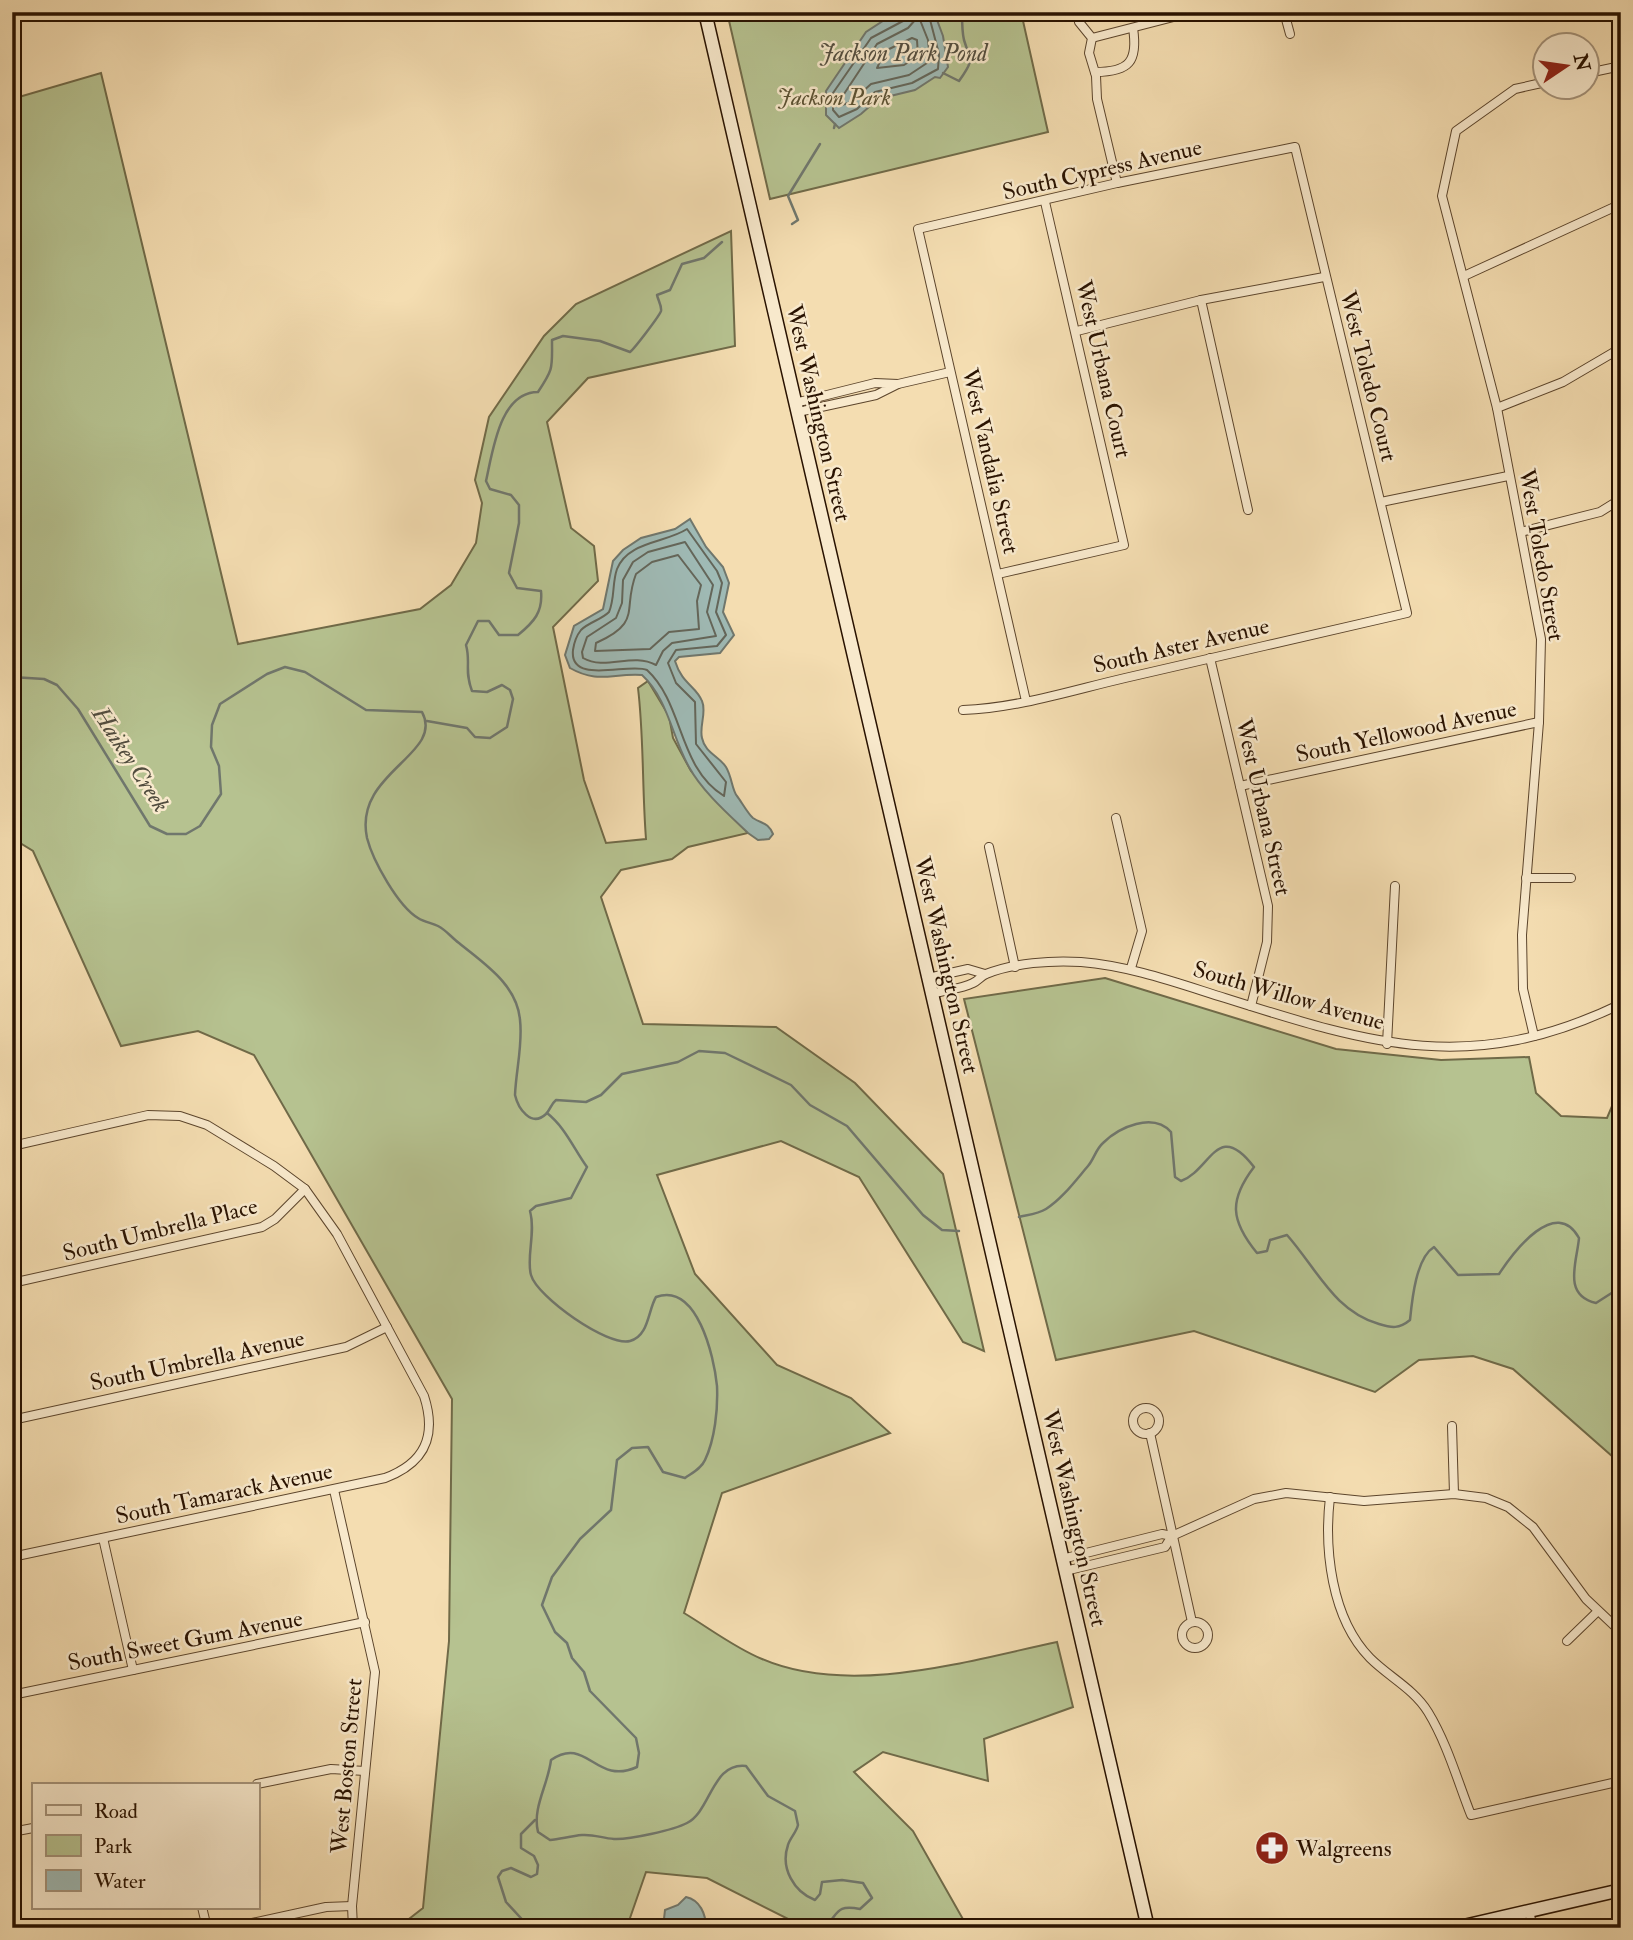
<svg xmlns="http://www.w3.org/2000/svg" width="1633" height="1940" font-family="'IM FELL Double Pica',serif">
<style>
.green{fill:#b6c290;stroke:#706a48;stroke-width:2}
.water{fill:#9fbab5;stroke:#70776d;stroke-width:2}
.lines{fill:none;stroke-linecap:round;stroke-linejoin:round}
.shore{stroke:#64665a;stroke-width:2}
.stream{stroke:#70776d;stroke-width:2.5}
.street-casing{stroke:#5c452c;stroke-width:10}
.secondary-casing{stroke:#291200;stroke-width:15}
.street{stroke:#f8e9cc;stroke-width:8}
.secondary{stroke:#f8e9cc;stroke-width:12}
.labels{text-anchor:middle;stroke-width:5;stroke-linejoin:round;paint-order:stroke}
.park-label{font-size:23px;font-style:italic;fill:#5a5032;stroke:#f8e9cc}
.street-label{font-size:23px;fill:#291200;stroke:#f8e9cc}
.poi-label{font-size:23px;fill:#291200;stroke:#f8e9cc;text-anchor:start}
.water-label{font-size:24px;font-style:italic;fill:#524d3f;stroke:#f8e9cc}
</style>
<rect width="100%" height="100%" fill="#f4ddb1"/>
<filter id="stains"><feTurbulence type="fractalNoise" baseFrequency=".00286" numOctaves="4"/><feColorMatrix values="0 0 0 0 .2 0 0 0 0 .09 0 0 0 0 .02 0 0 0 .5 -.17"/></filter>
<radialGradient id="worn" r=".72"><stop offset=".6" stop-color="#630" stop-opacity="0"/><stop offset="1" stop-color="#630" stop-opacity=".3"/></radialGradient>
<g class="green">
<polygon points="727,12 1021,12 1048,132 770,199"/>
<path d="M 101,73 L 238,644 L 420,609 L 451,585 L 476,543 L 482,503 L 475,480 L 489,417 L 544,336 L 576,304 L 731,231 L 735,346 L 588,378 L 547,422 L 571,528 L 594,546 L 598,581 L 553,627 L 584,780 L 606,843 L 646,839 C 642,788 644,738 638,688 L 648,681 L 669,716 L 673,738 L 691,771 L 748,833 L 688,847 L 672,859 L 621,870 L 601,897 L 643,1024 L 776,1027 L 855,1083 L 943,1174 L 984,1351 L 963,1342 L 859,1177 L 781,1141 L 657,1175 L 695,1274 L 777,1365 L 851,1398 L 890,1433 L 722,1493 L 684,1613 C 709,1628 735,1648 762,1659 C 850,1697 967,1661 1057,1642 L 1073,1707 L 984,1739 L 988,1781 L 883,1752 L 854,1772 L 913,1831 L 968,1928 L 806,1928 L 707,1878 L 646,1872 L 630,1918 L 632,1928 L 370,1928 L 405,1922 L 423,1908 L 449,1641 L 452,1399 L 254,1055 L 198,1031 L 121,1046 L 33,851 L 12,838 L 12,99 Z"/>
<polygon points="1105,978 1336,1049 1441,1060 1529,1057 1536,1093 1561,1116 1607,1118 1621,1085 1621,1464 1513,1369 1473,1356 1419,1360 1375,1392 1194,1331 1056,1360 964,999"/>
</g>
<g class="water">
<polygon points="911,12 934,12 943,36 948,67 940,78 935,77 915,90 878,99 861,114 839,128 826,115 826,91 866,32 886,19"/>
<path d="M 690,519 L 706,547 L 723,567 L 729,583 L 723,612 L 734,635 L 720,653 L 679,657 L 675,661 C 682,684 696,686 702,701 C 707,712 699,726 702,738 C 705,753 719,756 726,767 C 732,777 732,790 737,796 C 741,801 748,814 753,818 C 762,824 768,822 773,834 L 769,839 L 758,840 L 748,833 C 728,814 702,791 689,767 C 672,737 668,699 642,675 C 612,673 598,684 570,668 L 565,655 L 574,626 L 603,609 L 613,561 L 623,550 L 641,538 L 675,529 Z"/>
<path d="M 686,1897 C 700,1900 706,1914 706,1928 L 663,1928 L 665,1910 L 678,1905 Z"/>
</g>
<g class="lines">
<g class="shore">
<polyline points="906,12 903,21 871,38 833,93 833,110 839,117 857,109 875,92 912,83 938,69 939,54 928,12"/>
<polygon points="916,19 920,20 928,40 930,61 909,75 871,84 851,102 842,105 842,97 877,44 908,28"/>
<polygon points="912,38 917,40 918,56 904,65 877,68 885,51"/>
<path d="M 687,529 L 717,571 L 722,583 L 716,612 L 726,635 L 717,646 L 676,650 L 668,663 L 676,683 L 695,702 L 696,744 L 726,782 L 724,796 C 678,768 684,704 647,670 C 630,662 569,686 573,650 C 574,643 577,635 581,630 C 589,622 601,620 609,612 C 615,598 612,583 617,569 C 628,541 666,543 687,529 Z"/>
<path d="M 685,542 L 713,585 L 707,612 L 716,636 L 672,643 L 663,651 L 656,665 C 632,652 606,671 583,658 L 582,652 L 587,637 L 616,618 L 622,603 L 623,580 L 633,562 L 648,552 Z"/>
<path d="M 678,555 L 701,585 L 697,601 L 699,629 L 669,632 L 650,649 L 595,651 L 596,643 C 643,622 622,610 636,574 L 652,562 Z"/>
</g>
<g class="stream">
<path d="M 943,73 L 959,81 C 974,60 971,62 964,40 C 962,32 962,21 962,12"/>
<polyline points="834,128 835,124"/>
<polyline points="792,224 798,220 788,196 820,144"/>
<path d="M 12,677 L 44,679 L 57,685 L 78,709 L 150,826 L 167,834 L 186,834 L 200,826 L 221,794 L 219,766 L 211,747 L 212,725 L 220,704 L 267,674 L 285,667 L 305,672 L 366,710 L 422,712 C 445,755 353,772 367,838 C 373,861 398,906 418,918 C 424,922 432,923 438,926 C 446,930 452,938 459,943 C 483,963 517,984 520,1020 C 523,1044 516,1070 515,1095 C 518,1108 531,1128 546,1114 C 550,1110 551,1104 556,1100 L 586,1102 L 601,1095 L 622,1074 L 678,1062 L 699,1051 L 725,1053 L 791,1085 L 810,1105 L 847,1126 L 923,1215 L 942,1230 L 959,1231"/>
<path d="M 427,721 L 467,728 L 475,737 L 490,738 L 507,727 L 513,699 L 510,690 L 502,685 L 487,692 L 472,691 C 464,670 471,663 466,645 L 478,621 L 489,621 L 499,635 L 518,635 C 534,622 543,612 541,591 L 517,588 L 509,573 L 519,523 L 519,505 L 511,495 L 490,489 L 486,481 C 493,450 500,392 538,392 C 554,368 552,368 552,340 L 563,336 L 600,341 L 630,352 C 635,348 660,315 661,311 C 662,306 658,300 657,295 L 670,290 L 682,264 L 704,258 L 722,242"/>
<path d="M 547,1113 C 565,1127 574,1149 587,1167 L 571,1198 L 536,1206 L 530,1211 C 536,1233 526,1257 531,1275 C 537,1297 608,1347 630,1341 C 649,1336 648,1310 656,1297 C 697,1282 714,1356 717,1386 C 718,1409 715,1439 705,1460 C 701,1469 692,1473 685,1478 L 663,1472 L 648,1447 L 632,1448 L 617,1460 L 611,1510 L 580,1539 L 552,1577 L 542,1605 L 555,1632 L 567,1643 L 572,1658 L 584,1672 L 590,1691 L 636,1738 L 639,1753 L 637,1767 C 595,1786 587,1735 551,1760 C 548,1785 532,1808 538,1832 L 550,1840 C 560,1839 571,1836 582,1835 C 593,1834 602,1838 614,1839 C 628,1840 674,1830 687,1823 C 711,1811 712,1762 746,1766 L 768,1796 L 795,1811 L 798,1825 C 796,1833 790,1838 788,1845 C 780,1868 794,1892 815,1900 L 820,1894 L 822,1882 L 842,1880 L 863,1883 L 872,1898 L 860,1909 C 835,1904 839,1914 824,1928"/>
<path d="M 1019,1217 C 1027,1215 1038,1214 1046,1209 C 1062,1199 1076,1180 1088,1166 C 1094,1159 1096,1149 1103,1143 C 1119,1127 1153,1112 1171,1132 L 1175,1177 L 1181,1181 C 1211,1170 1217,1119 1254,1167 C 1229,1200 1230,1220 1257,1253 L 1267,1251 L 1270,1240 L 1287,1235 C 1317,1269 1334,1311 1379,1324 C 1392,1328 1399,1329 1410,1320 C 1412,1300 1416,1258 1434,1247 L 1458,1275 L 1499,1274 C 1514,1251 1556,1196 1579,1238 C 1577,1262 1562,1295 1596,1303 L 1621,1287"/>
<polyline points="530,1928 506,1902 498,1877 502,1871 511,1868 531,1877 537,1874 538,1865 534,1856 521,1848 521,1834 535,1820"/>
</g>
<g class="street-casing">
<g id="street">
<polyline points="1077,12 1079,22 1092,38 1089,53 1096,76 1097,99 1117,183"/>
<polyline points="1284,12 1290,34"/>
<polyline points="1092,38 1193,12"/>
<path d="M 1095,72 C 1130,72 1138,61 1133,28"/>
<polyline points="1588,73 1621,66"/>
<polyline points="1464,276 1621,204"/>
<polyline points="1201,300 1248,510"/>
<polyline points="1077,331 1201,300 1324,277"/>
<polyline points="898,384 950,372"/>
<polyline points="795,403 875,383 898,384 876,395 798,412"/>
<polyline points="1497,408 1563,382 1621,348"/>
<polyline points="1381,502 1508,476"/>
<polyline points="1521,532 1600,512 1621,499"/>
<polyline points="998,574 1124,545 1045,202"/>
<polyline points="1210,658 1268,906 1267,942 1251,1006"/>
<path d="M 963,710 C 1018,708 1073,690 1125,678 C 1219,656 1313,635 1407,613 L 1295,147 L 1117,183 L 918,229 L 1026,701"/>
<polyline points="1240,786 1539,722"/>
<polyline points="1116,818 1142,931 1131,968"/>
<polyline points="989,847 1015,967"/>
<polyline points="1526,878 1571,878"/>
<polyline points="928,978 968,969 985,974"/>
<path d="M 932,994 C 945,990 961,989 973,983 C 978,981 981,976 986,974 C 1013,963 1052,960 1081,962 C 1131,966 1177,983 1225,998 C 1373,1045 1472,1076 1621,1004"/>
<polyline points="1534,1036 1523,989 1522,935 1539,722 1541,639 1497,408 1442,196 1456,131 1515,89 1546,82"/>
<polyline points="1387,1044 1395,886"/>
<path d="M 12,1146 L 148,1115 L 180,1116 L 207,1125 L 274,1166 L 305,1189 L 337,1234 L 424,1396 C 437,1436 425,1463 385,1478 L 12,1557"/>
<polyline points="12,1283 262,1227 275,1219 305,1189"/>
<circle cx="1146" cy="1421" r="13"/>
<polyline points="12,1420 346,1347 387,1327"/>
<polyline points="1452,1426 1454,1494"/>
<polyline points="1150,1433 1192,1622"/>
<polyline points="334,1490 375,1672 352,1906 353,1928"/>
<path d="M 1330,1497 C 1324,1549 1331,1618 1370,1658 C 1389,1677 1414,1689 1428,1712 C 1447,1743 1458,1782 1471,1815 L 1621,1781"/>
<polyline points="103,1538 133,1670"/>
<polyline points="1062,1559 1162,1534 1172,1536 1254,1499 1286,1493 1364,1501 1454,1494 1486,1498 1508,1507 1533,1527 1586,1599 1621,1632"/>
<polyline points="1065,1571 1165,1547 1172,1536"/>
<circle cx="1195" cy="1635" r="13"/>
<polyline points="1567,1641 1598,1611"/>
<polyline points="12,1695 365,1622"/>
<polyline points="257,1784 331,1769 365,1771"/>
<polyline points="12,1832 33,1828"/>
<polyline points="202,1907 207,1928"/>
<polyline points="1529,1911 1533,1928"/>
<polyline points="1515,1914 1518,1928"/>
<polyline points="229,1928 326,1907 352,1906"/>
</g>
</g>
<g class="secondary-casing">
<g id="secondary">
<polyline points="705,12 1148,1928"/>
<polyline points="1455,1928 1621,1890"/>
</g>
</g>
<use href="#street" class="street"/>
<use href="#secondary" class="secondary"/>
</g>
<defs>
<g id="pharmacy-disc" transform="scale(1.75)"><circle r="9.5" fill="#8f2418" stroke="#f8e9cc"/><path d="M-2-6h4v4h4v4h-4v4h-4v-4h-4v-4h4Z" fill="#fff"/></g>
</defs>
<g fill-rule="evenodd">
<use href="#pharmacy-disc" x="1272" y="1848"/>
</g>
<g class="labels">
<g class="park-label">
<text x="834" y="105">Jackson Park</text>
</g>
<g class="street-label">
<text transform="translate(1102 169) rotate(-13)" y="8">South Cypress Avenue</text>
<text transform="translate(1104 369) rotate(77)" y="8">West Urbana Court</text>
<text transform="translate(1369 376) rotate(76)" y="8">West Toledo Court</text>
<text transform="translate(819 413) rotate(77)" y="8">West Washington Street</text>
<text transform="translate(991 461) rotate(77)" y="8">West Vandalia Street</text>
<text transform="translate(1542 555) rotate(80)" y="8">West Toledo Street</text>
<text transform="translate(1181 645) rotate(-13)" y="8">South Aster Avenue</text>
<text transform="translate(1406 731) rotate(-12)" y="8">South Yellowood Avenue</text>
<text transform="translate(1264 807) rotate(77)" y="8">West Urbana Street</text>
<text transform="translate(947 965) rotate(77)" y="8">West Washington Street</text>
<text transform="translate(1289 995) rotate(16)" y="8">South Willow Avenue</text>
<text transform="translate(160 1229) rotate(-14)" y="8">South Umbrella Place</text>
<text transform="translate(197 1360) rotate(-12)" y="8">South Umbrella Avenue</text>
<text transform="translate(224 1493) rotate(-12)" y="8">South Tamarack Avenue</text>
<text transform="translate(1075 1518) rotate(77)" y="8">West Washington Street</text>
<text transform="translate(185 1640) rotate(-11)" y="8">South Sweet Gum Avenue</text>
<text transform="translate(346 1766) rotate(-85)" y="8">West Boston Street</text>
</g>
<g class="poi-label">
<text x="1296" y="1856">Walgreens</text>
</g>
<g class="water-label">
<text x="903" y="61">Jackson Park Pond</text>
<text transform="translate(131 759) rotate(57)" y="8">Haikey Creek</text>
</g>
</g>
<rect width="1633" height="1940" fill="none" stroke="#f4ddb1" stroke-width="42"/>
<rect x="14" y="14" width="1605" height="1912" fill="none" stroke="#291200" stroke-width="3.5"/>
<rect x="21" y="21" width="1591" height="1898" fill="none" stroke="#291200" stroke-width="2"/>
<rect x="32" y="1783" width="228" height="126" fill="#f8e9cc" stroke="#a5937a" stroke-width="2"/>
<rect x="46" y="1805" width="35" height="10" fill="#f8e9cc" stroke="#a5937a" stroke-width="2"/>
<text x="94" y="1818" font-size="21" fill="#291200">Road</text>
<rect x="46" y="1835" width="35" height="21" fill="#b6c290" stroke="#a5937a" stroke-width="2"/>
<text x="94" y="1853" font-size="21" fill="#291200">Park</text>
<rect x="46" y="1870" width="35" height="21" fill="#9fbab5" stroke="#a5937a" stroke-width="2"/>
<text x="94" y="1888" font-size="21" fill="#291200">Water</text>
<g transform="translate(1566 66) rotate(77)"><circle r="33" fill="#f8e9cc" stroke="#a5937a" stroke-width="2"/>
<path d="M0-5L12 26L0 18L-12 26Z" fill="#8f2418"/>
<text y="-10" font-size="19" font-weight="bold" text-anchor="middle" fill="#291200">N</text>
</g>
<rect width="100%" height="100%" filter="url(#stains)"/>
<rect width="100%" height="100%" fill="url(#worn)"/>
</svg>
